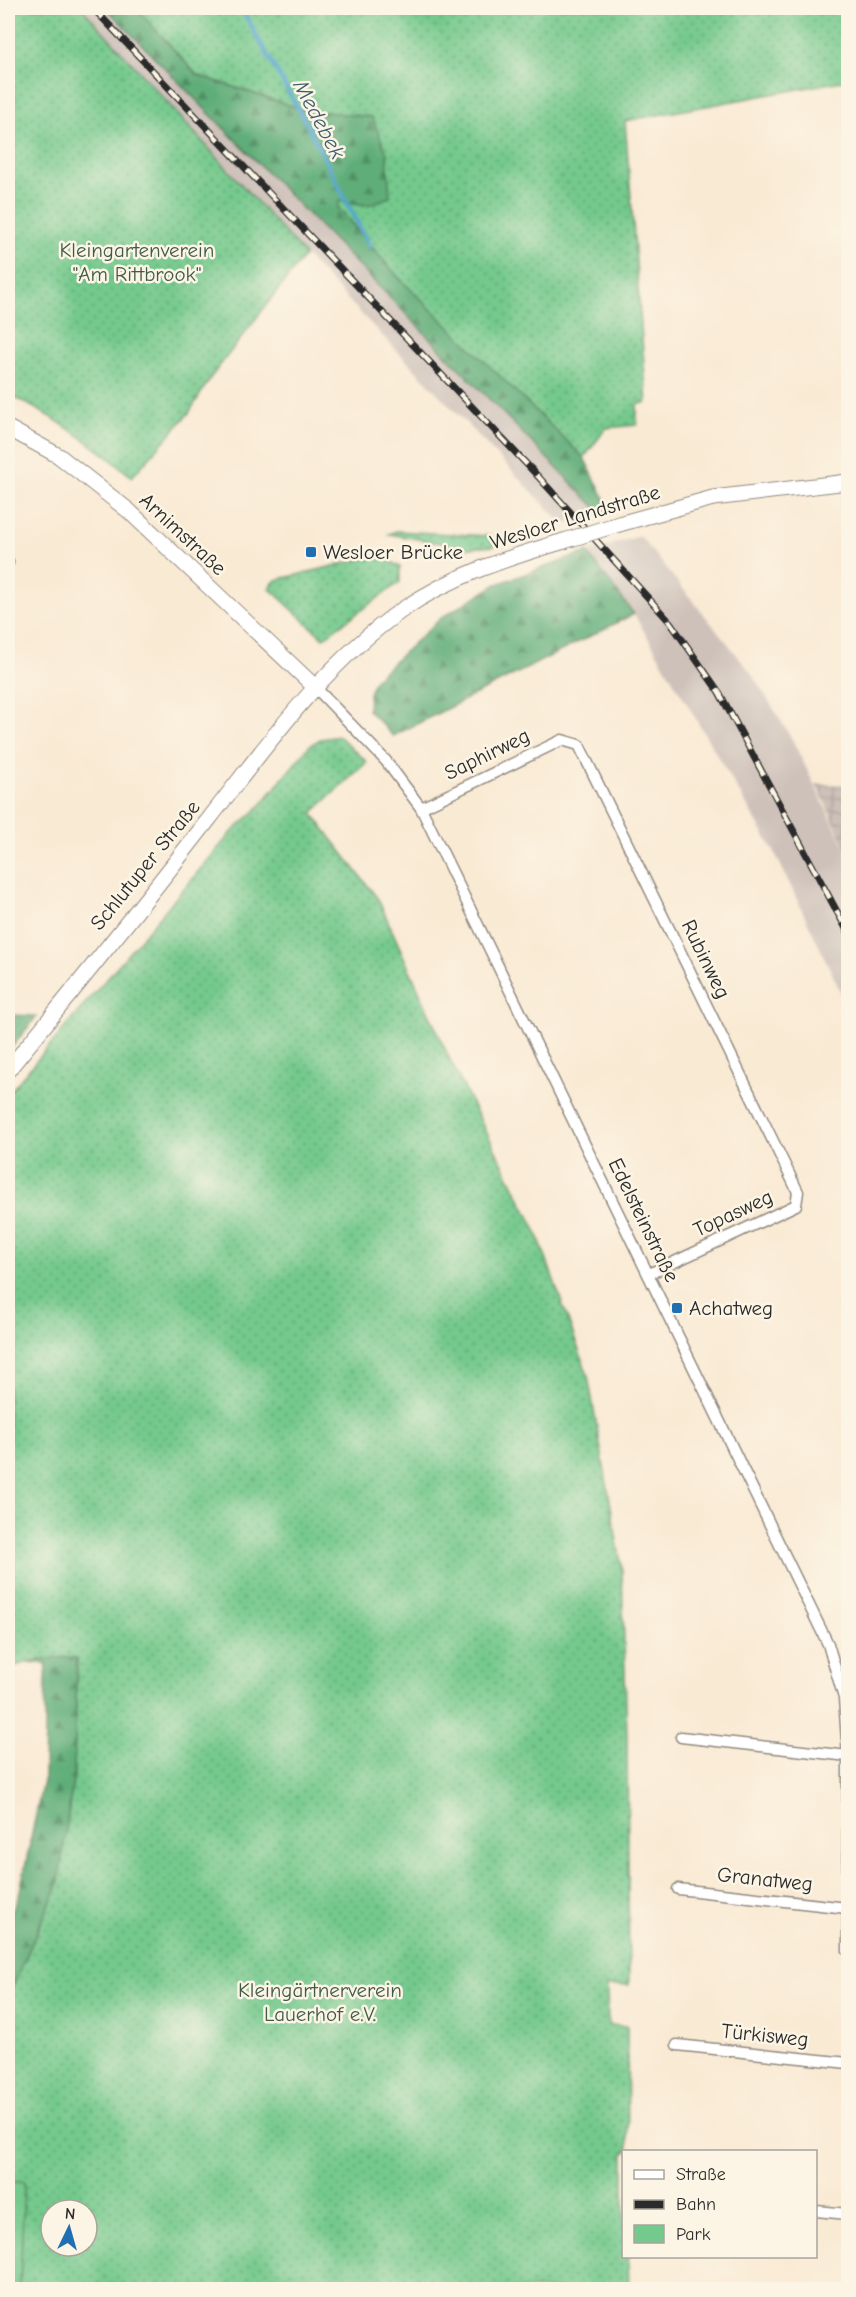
<svg xmlns="http://www.w3.org/2000/svg" width="856" height="2297" font-family="'Comic Neue',sans-serif">
<style>
.industrial{fill:url(#industrial-grid)}
.railway{fill:#cec1ba}
.green{fill:url(#green-dots);stroke:#507a5c;stroke-width:1.5;fill-rule:evenodd}
.forest{fill:url(#forest-firs);stroke:#456c52;stroke-width:1.5}
.pitch{fill:#74c98d;stroke:#507a5c;stroke-width:1.5}
.lines{fill:none;stroke-linecap:round;stroke-linejoin:round}
.stream{stroke:#55a5cf;stroke-width:4.5}
.minor-casing{stroke:#928a80;stroke-width:13}
.secondary-casing{stroke:#928a80;stroke-width:17}
.minor{stroke:#fff;stroke-width:10}
.secondary{stroke:#fff;stroke-width:15}
.rail-casing{stroke:#2b2b2b;stroke-width:7}
.rail{stroke:#fcf5e5;stroke-width:4.5;stroke-dasharray:14;stroke-linecap:butt}
.secondary-bridge-casing{stroke:#928a80;stroke-width:17;stroke-linecap:butt}
.secondary-bridge{stroke:#fff;stroke-width:15}
.poi-dot{fill:#1f6fb2;stroke:#fcf5e5;stroke-width:2}
.labels{text-anchor:middle;stroke-width:5;stroke-linejoin:round;paint-order:stroke}
.park-label{font-size:21px;fill:#415a48;stroke:#fcf5e5}
.street-label{font-size:21px;fill:#2b2b2b;stroke:#fcf5e5}
.poi-label{font-size:21px;fill:#2b2b2b;stroke:#fcf5e5;text-anchor:start}
.water-label{font-size:22px;font-style:italic;fill:#3c5c6d;stroke:#fcf5e5}
</style>
<defs>
<pattern id="industrial-grid" width="8" height="8" patternUnits="userSpaceOnUse" patternTransform="scale(1.5)"><rect width="8" height="8" fill="#cec1ba"/><path d="M0 4h8M4 0v8" fill="none" stroke="#b1a6a0"/></pattern>
<pattern id="green-dots" width="8" height="8" patternUnits="userSpaceOnUse" patternTransform="scale(1.5)"><rect width="8" height="8" fill="#74c98d"/><path d="M2 2h.1M6 6h.1" fill="none" stroke="#5fa373" stroke-width="1.8" stroke-linecap="round"/></pattern>
<pattern id="forest-firs" width="22" height="20" patternUnits="userSpaceOnUse" patternTransform="scale(1.5)"><rect width="22" height="20" fill="#5fad78"/><path d="M5 1l3.5 6h-7zM16 11l3.5 6h-7z" fill="#4f8d63"/></pattern>
</defs>
<rect width="100%" height="100%" fill="#fcf5e5"/>
<filter id="ink" filterUnits="userSpaceOnUse"><feTurbulence type="fractalNoise" baseFrequency=".0167" numOctaves="2"/><feDisplacementMap in="SourceGraphic" scale="12" xChannelSelector="R" yChannelSelector="G"/><feConvolveMatrix kernelMatrix="1 2 1 2 8 2 1 2 1" color-interpolation-filters="sRGB"/></filter>
<filter id="wash" filterUnits="userSpaceOnUse"><feTurbulence type="fractalNoise" baseFrequency=".008" numOctaves="4" result="noise"/><feDisplacementMap in="SourceGraphic" scale="24" xChannelSelector="R" yChannelSelector="G"/><feGaussianBlur stdDeviation="1.35" result="paint"/><feColorMatrix in="noise" values="0 0 0 0 0 0 0 0 0 0 0 0 0 0 0 0 0 1.4 0 .05"/><feComposite in="paint" operator="in"/></filter>
<g filter="url(#wash)">
<rect width="100%" height="100%" fill="#f9ead4"/>
<polygon class="industrial" points="815,784 848,785 848,854 822,796"/>
<g class="railway">
<polygon points="82,8 106,8 595,507 611,511 563,524 305,255"/>
<polygon points="640,536 750,671 791,737 848,854 848,1007 775,853 634,614 587,552"/>
</g>
<g class="green">
<path d="M 8,8 L 82,8 L 305,255 L 211,377 L 189,413 L 132,477 C 92,443 55,417 8,394 Z"/>
<polygon points="136,8 848,8 848,80 625,121 647,402 637,405 637,425 606,428 584,458 398,277 338,208 339,201 368,205 372,117 304,110 197,75"/>
<polygon points="396,531 490,536 494,546 468,548 389,534"/>
<polygon points="383,557 400,567 400,582 323,638 269,588 276,580 366,558"/>
<path d="M 339,736 L 367,762 L 312,813 L 378,899 L 451,1062 L 536,1230 L 588,1376 L 622,1569 L 627,1738 L 629,1985 L 607,1986 L 608,2025 L 627,2026 L 628,2151 L 624,2152 L 624,2256 L 628,2257 L 629,2289 L 20,2289 L 24,2183 L 8,2182 L 8,1997 L 58,1885 L 74,1773 L 77,1658 L 28,1662 L 8,1668 L 8,1094 L 231,833 L 260,806 L 309,746 L 320,739 ZM 51,2210 L 87,2210 L 87,2246 L 51,2246 Z"/>
</g>
<g class="forest">
<polygon points="106,8 136,8 197,75 304,110 372,117 387,154 390,197 368,205 339,201 338,208 398,277 584,458 611,511 595,507"/>
<polygon points="587,552 634,614 393,736 368,710 369,693 375,679 442,617 497,584"/>
<polygon points="8,1015 37,1016 8,1052"/>
<polygon points="66,1657 77,1658 74,1773 58,1885 8,1997 8,1920 19,1896 44,1776 46,1664 28,1662"/>
</g>
<polygon class="pitch" points="8,2182 24,2182 20,2289 8,2289"/>
<g class="lines">
<polyline class="stream" points="241,8 306,123 370,247"/>
</g>
</g>
<g filter="url(#ink)">
<g class="lines">
<g class="minor-casing">
<g id="minor">
<polyline points="8,562 8,563"/>
<polyline points="316,688 386,761 421,808 828,1644 844,1698 848,1756 848,1951"/>
<polyline points="421,808 562,740 579,745 798,1192 796,1205 649,1274"/>
<polyline points="681,1737 848,1756"/>
<polyline points="678,1889 847,1908"/>
<polyline points="677,2045 848,2063"/>
<polyline points="816,2211 848,2214"/>
</g>
</g>
<g class="secondary-casing">
<g id="secondary">
<polyline points="8,428 59,456 129,511 316,688"/>
<polyline points="619,524 713,498 848,482"/>
<path d="M 8,1070 C 76,987 143,904 209,819 C 267,745 323,665 402,610 C 451,576 507,558 564,541"/>
</g>
</g>
<use href="#minor" class="minor"/>
<use href="#secondary" class="secondary"/>
<g class="rail-casing">
<polyline id="rail" points="93,8 534,472 670,622 719,692 848,932"/>
</g>
<use href="#rail" class="rail"/>
<g class="secondary-bridge-casing">
<polyline id="secondary-bridge" points="564,541 619,524"/>
</g>
<use href="#secondary-bridge" class="secondary-bridge"/>
</g>
</g>
<g class="poi-dot">
<rect x="305" y="546" width="12" height="12" rx="3"/>
<rect x="671" y="1302" width="12" height="12" rx="3"/>
</g>
<g class="labels">
<g class="park-label">
<text x="137" y="257">Kleingartenverein<tspan x="137" dy="24">"Am Rittbrook"</tspan></text>
<text x="320" y="1997">Kleingärtnerverein<tspan x="320" dy="24">Lauerhof e.V.</tspan></text>
</g>
<g class="street-label">
<text transform="translate(575 517) rotate(-17)" y="7">Wesloer Landstraße</text>
<text transform="translate(183 534) rotate(43)" y="7">Arnimstraße</text>
<text transform="translate(487 754) rotate(-26)" y="7">Saphirweg</text>
<text transform="translate(145 865) rotate(-51)" y="7">Schlutuper Straße</text>
<text transform="translate(706 959) rotate(64)" y="7">Rubinweg</text>
<text transform="translate(733 1213) rotate(-25)" y="7">Topasweg</text>
<text transform="translate(644 1220) rotate(64)" y="7">Edelsteinstraße</text>
<text transform="translate(765 1879) rotate(6)" y="7">Granatweg</text>
<text transform="translate(765 2035) rotate(6)" y="7">Türkisweg</text>
</g>
<g class="poi-label">
<text x="323" y="559">Wesloer Brücke</text>
<text x="689" y="1315">Achatweg</text>
</g>
<g class="water-label">
<text transform="translate(320 119) rotate(62)" y="8">Medebek</text>
</g>
</g>
<rect width="856" height="2297" fill="none" stroke="#fcf5e5" stroke-width="30"/>
<rect x="622" y="2150" width="195" height="108" fill="#fcf5e5" stroke="#a8a49b" stroke-width="1.5"/>
<rect x="634" y="2170" width="30" height="9" fill="#ffffff" stroke="#a8a49b" stroke-width="1.5"/>
<text x="676" y="2180" font-size="18" fill="#2b2b2b">Straße</text>
<rect x="634" y="2200" width="30" height="9" fill="#2b2b2b" stroke="#a8a49b" stroke-width="1.5"/>
<text x="676" y="2210" font-size="18" fill="#2b2b2b">Bahn</text>
<rect x="634" y="2225" width="30" height="18" fill="#74c98d" stroke="#a8a49b" stroke-width="1.5"/>
<text x="676" y="2240" font-size="18" fill="#2b2b2b">Park</text>
<g transform="translate(69 2228) rotate(5)"><circle r="28" fill="#fcf5e5" stroke="#a8a49b" stroke-width="1.5"/>
<path d="M0-4.5L10 22L0 15L-10 22Z" fill="#1f6fb2"/>
<text y="-9" font-size="16" font-weight="bold" text-anchor="middle" fill="#2b2b2b">N</text>
</g>
</svg>
